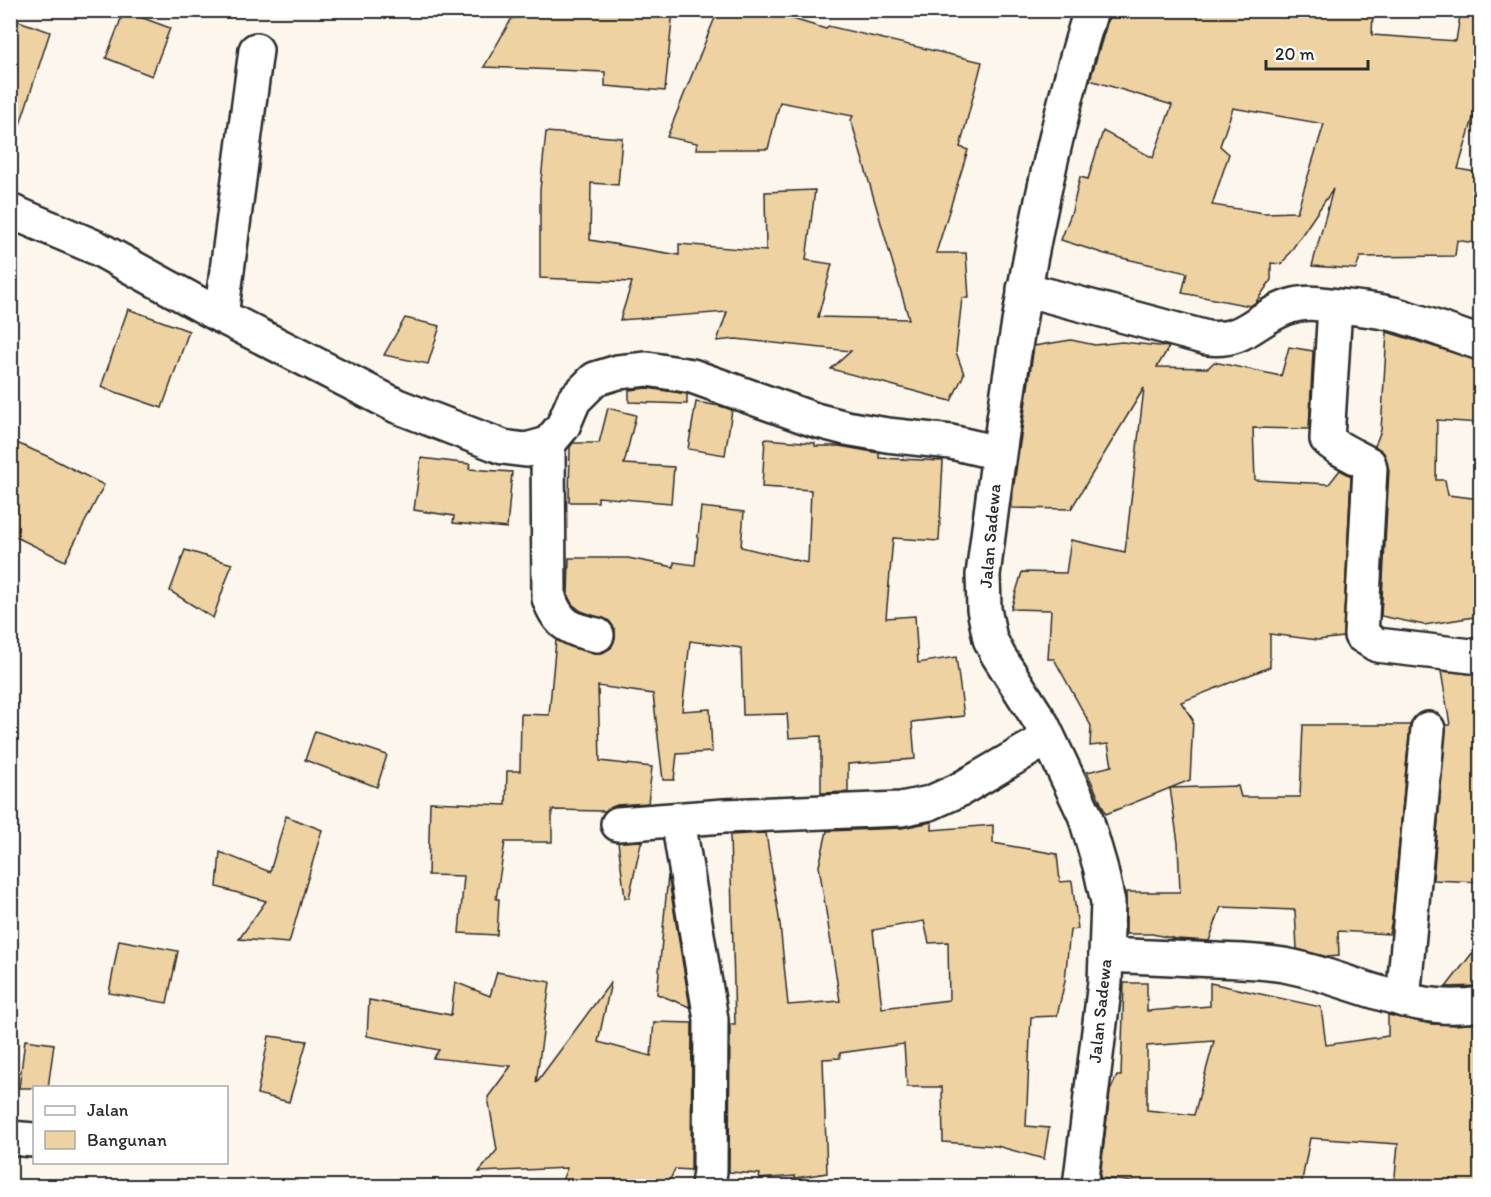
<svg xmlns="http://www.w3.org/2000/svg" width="1491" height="1197" font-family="Itim,sans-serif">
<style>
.building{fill:#eed2a1;stroke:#2b2b2b;stroke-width:1.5;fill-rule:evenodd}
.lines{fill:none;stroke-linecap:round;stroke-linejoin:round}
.street-casing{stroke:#2b2b2b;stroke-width:38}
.street{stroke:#fff;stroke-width:33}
.labels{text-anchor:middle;stroke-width:6;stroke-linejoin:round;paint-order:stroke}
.street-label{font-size:18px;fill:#2b2b2b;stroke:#fff}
</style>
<rect width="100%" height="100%" fill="#fcf6ec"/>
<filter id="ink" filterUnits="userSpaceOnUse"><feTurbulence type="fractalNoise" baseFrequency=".0167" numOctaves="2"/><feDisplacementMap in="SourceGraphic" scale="12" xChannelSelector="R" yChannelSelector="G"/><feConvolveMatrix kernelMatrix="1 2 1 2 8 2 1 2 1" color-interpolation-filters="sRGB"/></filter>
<g filter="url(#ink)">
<g class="building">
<polygon points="573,10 673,10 665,91 605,86 605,72 484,67 512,18 573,13"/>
<polygon points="718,10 763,10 826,29 828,26 982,62 960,147 968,150 936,253 966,253 969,298 962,298 956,352 964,374 951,401 831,369 851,351 736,339 717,341 727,312 620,320 632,282 540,278 540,190 546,132 622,138 618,185 591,183 590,240 679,255 679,244 766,251 765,192 815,190 806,260 832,264 818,317 909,319 851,120 853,116 780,102 768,149 696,149 697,143 667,137"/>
<path d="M 1111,10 L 1373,10 L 1372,35 L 1456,41 L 1461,10 L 1480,10 L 1480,95 L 1458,169 L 1480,173 L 1480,244 L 1457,240 L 1455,256 L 1360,257 L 1356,269 L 1312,266 L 1333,189 L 1282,264 L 1271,263 L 1271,280 L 1256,302 L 1250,306 L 1182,293 L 1187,273 L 1105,254 L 1061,240 L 1072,211 L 1080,177 L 1088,179 L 1103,131 L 1153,158 L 1172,105 L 1090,80 ZM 1233,108 L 1324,124 L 1297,212 L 1264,213 L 1212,205 L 1229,154 L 1220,146 Z"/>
<polygon points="124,11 170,28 152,76 106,58"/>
<polygon points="10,18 50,32 16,137 10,136"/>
<polygon points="128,309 189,331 162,408 101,387"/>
<polygon points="405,318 440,326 428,364 384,355"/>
<polygon points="1387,332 1480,361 1480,423 1437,420 1436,480 1445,480 1448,495 1480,499 1480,616 1424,625 1381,616 1389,470 1384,453 1375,446 1381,430"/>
<polygon points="1071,340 1095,345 1122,342 1169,347 1157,367 1208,368 1214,362 1281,376 1289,347 1313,351 1309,429 1253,428 1255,480 1329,484 1340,470 1351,476 1343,637 1318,640 1270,634 1270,667 1181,702 1193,720 1190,780 1106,814 1087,772 1112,766 1108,744 1090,746 1091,726 1054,659 1048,659 1051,610 1011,609 1022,572 1066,573 1071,540 1125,552 1144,388 1071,509 1012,508 1013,491 1034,346"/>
<polygon points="647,388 687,394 687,404 629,402 629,390"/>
<polygon points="696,402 720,406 732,410 725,455 688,449"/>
<polygon points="608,408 636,415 624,464 674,467 671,503 598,497 598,502 569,502 570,447 573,443 599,443"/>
<polygon points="765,439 815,443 815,446 839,446 879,453 879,458 943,461 939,541 893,538 886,618 915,616 918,663 956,657 964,716 912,722 915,759 848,764 848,792 821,793 821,736 789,738 787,714 743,715 741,648 690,641 682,711 710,709 712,752 677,754 674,780 663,780 653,694 598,686 600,761 652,767 648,803 617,805 605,811 552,810 552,842 505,842 496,899 499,899 497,935 459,933 464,876 428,875 430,802 506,805 507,771 520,771 521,714 549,715 556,640 573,648 594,653 602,653 611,648 615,639 615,629 609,621 581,611 572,604 568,596 569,558 628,558 674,567 674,562 695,565 701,507 744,512 741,547 808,563 811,490 762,487"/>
<polygon points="10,440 49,457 104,485 65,561 10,534"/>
<polygon points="421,458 470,464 469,469 512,472 507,528 453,523 454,516 414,510"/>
<polygon points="185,550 232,564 213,618 170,591"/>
<polygon points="1441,671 1480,675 1480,882 1433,880 1446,725 1450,725"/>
<polygon points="1303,725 1410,725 1392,920 1389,934 1338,931 1339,956 1328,957 1297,949 1295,910 1221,907 1209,941 1177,939 1152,934 1126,934 1126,892 1180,892 1178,843 1170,788 1238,786 1241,797 1300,797"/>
<polygon points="315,731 387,755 377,787 305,760"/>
<polygon points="286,816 322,830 289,943 239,939 266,901 217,887 220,852 270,872"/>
<path d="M 932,822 L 932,830 L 993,825 L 993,843 L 1057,854 L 1060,882 L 1072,881 L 1078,929 L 1070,930 L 1065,981 L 1057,1016 L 1031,1017 L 1026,1126 L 1049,1128 L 1044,1159 L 997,1146 L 943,1142 L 942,1087 L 907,1087 L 904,1044 L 840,1053 L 840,1058 L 823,1059 L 827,1173 L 795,1178 L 795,1176 L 759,1179 L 760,1174 L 729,1172 L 730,1024 L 735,1024 L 730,835 L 766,833 L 780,924 L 788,1005 L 840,1001 L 819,866 L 827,831 L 902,828 ZM 924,921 L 929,943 L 948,942 L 949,1000 L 882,1008 L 873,930 Z"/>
<polygon points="643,841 643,843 641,843 629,898 625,898 618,842"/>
<polygon points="668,875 690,1007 657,994"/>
<polygon points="119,940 178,951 167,1003 109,993"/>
<polygon points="1480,943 1480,986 1446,987"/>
<polygon points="497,972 550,982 536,1083 611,982 598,1042 651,1056 654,1022 692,1023 691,1170 675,1169 667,1186 560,1186 567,1168 479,1172 497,1150 488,1097 511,1066 433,1058 439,1050 367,1036 369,1000 451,1015 455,982 490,996"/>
<path d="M 1124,983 L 1147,983 L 1147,1011 L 1210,1006 L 1210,983 L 1321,1007 L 1326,1045 L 1388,1036 L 1388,1015 L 1431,1024 L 1455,1025 L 1480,1023 L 1480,1144 L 1477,1186 L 1394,1186 L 1398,1144 L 1310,1138 L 1301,1186 L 1169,1186 L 1100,1178 L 1110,1091 L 1117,1076 L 1121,1076 ZM 1214,1041 L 1194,1115 L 1147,1110 L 1147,1046 Z"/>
<polygon points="269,1036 307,1041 289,1102 257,1094"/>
<polygon points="25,1040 54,1044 48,1088 19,1088"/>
</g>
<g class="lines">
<g class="street-casing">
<g id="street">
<polyline points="10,211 97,248 221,316 397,406 503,447 526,450 548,444 563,426 574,400 595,379 618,372 647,369 692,376 815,420 846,428 887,435 951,442 998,453"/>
<path d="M 1024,289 L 1207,338 C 1246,343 1257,316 1291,306 C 1307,301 1321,304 1337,306 C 1357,308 1378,310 1397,315 C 1425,323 1453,334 1480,343"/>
<path d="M 1335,306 L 1327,439 C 1335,448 1357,457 1369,464 L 1370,469 L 1361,635 L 1377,645 L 1480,657"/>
<polyline points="221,316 256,50"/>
<path d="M 548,444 L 549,598 C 558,624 570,630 597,635"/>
<polyline points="678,820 711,1019 710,1171 708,1186"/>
<polyline points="618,824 724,816 901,809 930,803 959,790 1048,738"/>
<path d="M 1106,955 C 1143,957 1179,958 1216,960 C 1240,961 1265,961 1289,966 C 1352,979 1415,1016 1480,1004"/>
<polyline points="1403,1000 1428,729"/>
<polyline points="10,1138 34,1140"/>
<path d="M 1080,1186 L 1105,982 L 1108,902 L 1100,866 L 1085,815 L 1042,724 L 998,655 L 990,639 L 984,609 L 983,575 C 1007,384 1034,194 1091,10"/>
</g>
</g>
<use href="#street" class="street"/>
</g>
</g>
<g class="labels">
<g class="street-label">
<text transform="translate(990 536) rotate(-85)" y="6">Jalan Sadewa</text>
<text transform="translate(1100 1011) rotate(-84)" y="6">Jalan Sadewa</text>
</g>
</g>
<rect width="1491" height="1197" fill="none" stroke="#fff" stroke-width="36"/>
<rect x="18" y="18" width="1455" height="1161" fill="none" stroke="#2b2b2b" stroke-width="2" filter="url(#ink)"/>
<rect x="33" y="1086" width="195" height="78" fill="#ffffff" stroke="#aaaaaa" stroke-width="1.5"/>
<rect x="45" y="1106" width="30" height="9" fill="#ffffff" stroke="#aaaaaa" stroke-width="1.5"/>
<text x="87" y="1116" font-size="18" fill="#2b2b2b">Jalan</text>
<rect x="45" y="1131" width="30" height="18" fill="#eed2a1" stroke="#aaaaaa" stroke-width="1.5"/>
<text x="87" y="1146" font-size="18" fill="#2b2b2b">Bangunan</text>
<path d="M1266 60v9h102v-9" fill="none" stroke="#2b2b2b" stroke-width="3"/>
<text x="1275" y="60" font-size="18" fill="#2b2b2b" stroke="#ffffff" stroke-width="4.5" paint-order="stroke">20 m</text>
</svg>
